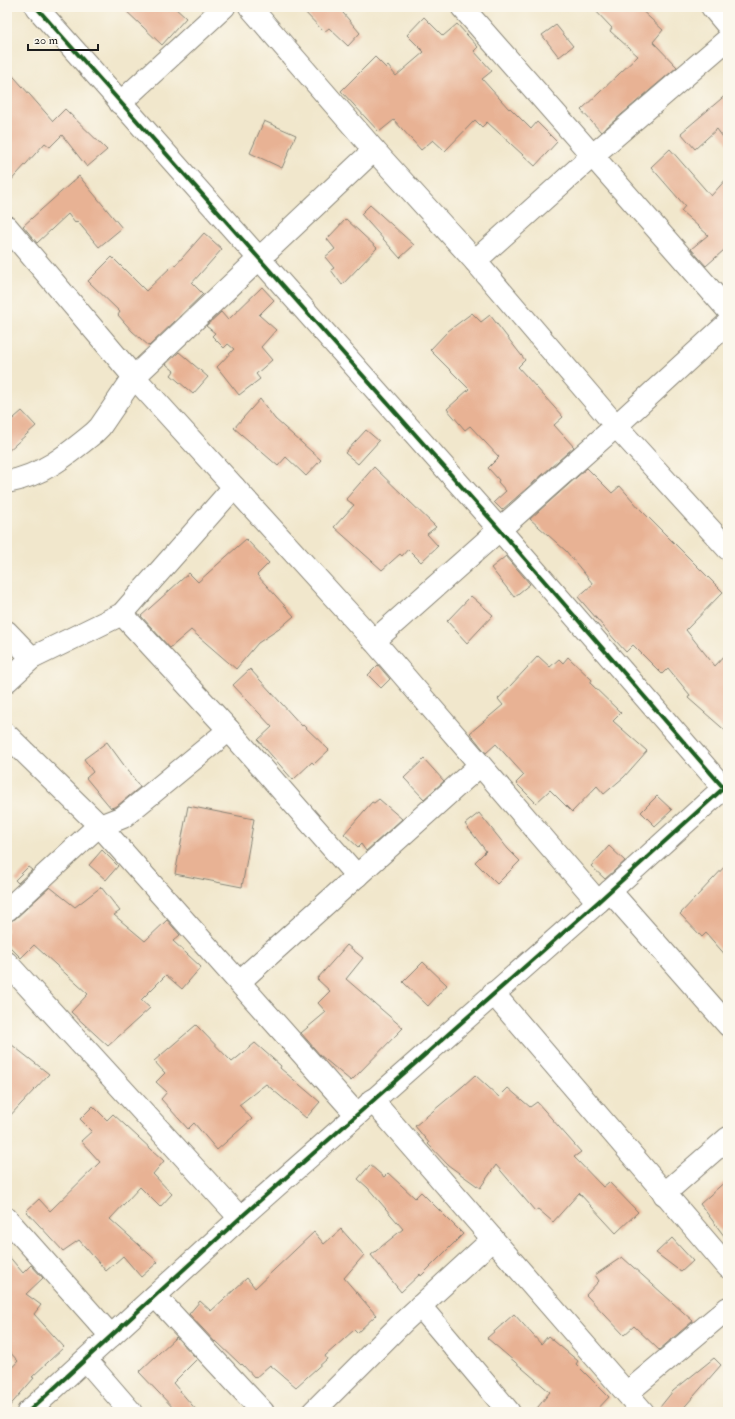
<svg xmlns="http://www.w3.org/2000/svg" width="735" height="1419" font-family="'IM FELL Double Pica',serif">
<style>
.building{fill:#e8b294}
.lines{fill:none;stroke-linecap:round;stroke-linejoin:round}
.minor-casing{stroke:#868274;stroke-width:24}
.tertiary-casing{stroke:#868274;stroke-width:24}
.minor{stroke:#fff;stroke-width:22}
.tertiary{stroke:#fff;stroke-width:22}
.cycleway-casing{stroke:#fbf7ec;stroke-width:6}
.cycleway{stroke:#1b5e20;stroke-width:4}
</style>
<rect width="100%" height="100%" fill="#fbf7ec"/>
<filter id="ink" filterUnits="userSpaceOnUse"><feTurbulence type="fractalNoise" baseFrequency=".025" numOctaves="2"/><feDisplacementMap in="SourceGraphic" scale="8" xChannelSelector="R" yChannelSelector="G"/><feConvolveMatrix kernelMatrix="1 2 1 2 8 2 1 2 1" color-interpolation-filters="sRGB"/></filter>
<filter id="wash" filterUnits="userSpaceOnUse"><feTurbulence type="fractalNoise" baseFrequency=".012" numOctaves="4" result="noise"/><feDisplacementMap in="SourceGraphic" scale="16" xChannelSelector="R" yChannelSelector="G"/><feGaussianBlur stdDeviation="0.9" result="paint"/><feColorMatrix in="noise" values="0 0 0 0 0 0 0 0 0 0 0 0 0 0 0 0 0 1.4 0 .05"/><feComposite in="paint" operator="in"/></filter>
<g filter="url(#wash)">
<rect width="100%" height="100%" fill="#f1e7cc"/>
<g id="blocks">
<g class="building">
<polygon points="122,7 174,7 186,18 162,45"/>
<polygon points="300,7 338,7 360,33 348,46 329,28 324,32"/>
<polygon points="592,7 638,7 663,30 653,42 677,67 601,132 581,110 638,56 610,31 612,28"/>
<polygon points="424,17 443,36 457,24 478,47 474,51 492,71 482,79 509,109 510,108 531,129 537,122 557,142 535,166 487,122 482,127 475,120 445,151 433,140 421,150 394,120 379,132 341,91 375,57 386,68 388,66 396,76 424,52 407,35"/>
<polygon points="556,25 573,46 559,57 542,35"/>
<polygon points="7,69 53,121 65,109 107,150 87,167 62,135 50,147 45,143 7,185"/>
<polygon points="728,93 728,144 717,129 695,149 681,133"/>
<polygon points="264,121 296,135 282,168 250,153"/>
<polygon points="670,149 711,196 728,177 728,253 724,250 706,266 691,249 708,235 681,211 685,206 651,167"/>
<polygon points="79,176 122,228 99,247 77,221 75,223 68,214 37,243 23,226"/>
<polygon points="370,205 414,245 400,258 361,214"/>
<polygon points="346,219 377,248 342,285 331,270 334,268 325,257 335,249 327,239"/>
<polygon points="204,233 222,249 192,283 203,294 149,346 132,331 118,315 120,312 88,281 112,257 146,291 174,264 175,266"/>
<polygon points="262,287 274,300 259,315 276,330 261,347 272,360 256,374 260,379 239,395 217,367 234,349 228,344 224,348 212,336 215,333 206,326 221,312 228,320"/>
<polygon points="472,313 481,322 490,315 525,360 518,367 563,417 554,425 574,447 502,510 494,502 506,491 498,482 499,480 488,468 499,457 470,426 465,430 447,409 469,389 430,350 448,331"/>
<polygon points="179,352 208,377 193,394 171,375 174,371 166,364"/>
<polygon points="260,399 275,419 321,460 306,476 286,457 278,466 234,428"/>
<polygon points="22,411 36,426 7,452 7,424"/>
<polygon points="366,430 379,441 358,464 345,453"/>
<polygon points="374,467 436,527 427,534 438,546 421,562 408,549 402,556 400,554 382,570 334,527 354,505 346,499"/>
<polygon points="587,468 612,493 620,486 640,509 723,592 686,630 715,666 728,652 728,733 688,698 690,695 668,668 662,674 633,645 626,652 615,640 578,597 593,584 566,551 530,519"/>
<polygon points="246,539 269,563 257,575 294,616 279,629 258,643 236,669 191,630 170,648 141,616 189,573 198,582"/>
<polygon points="506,556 530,584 514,597 491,568"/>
<polygon points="471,596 493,615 467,643 447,621"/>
<polygon points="538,656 550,667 559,659 563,663 568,657 592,680 590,683 621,713 613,721 647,751 624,777 604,794 597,786 572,812 550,790 536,803 516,783 524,775 496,744 486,753 470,733 503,705 498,699"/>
<polygon points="378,665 390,679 381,688 368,675"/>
<polygon points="250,669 302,726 303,725 329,750 314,764 312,762 293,780 258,740 272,727 233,685"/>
<polygon points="107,742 140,787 117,806 111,808 86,778 93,772 84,759"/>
<polygon points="424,759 444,781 424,799 404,778"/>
<polygon points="657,796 672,810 655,826 641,812"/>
<polygon points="379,799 402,819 366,851 361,844 358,847 344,834 372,802 374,803"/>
<polygon points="188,806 254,819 242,887 175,874"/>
<polygon points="479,813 508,849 520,861 497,884 475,862 486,851 465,824"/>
<polygon points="609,846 625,861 605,879 591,866"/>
<polygon points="102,850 118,866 106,880 89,865"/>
<polygon points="728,863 728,958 706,933 702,937 680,914"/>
<polygon points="28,867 32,870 18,883 15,880"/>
<polygon points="50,887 75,907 101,887 120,911 114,915 145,941 167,920 180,935 173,941 201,967 182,989 166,975 141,1000 150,1008 108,1046 71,1012 88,994 34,945 21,958 7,944 7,922 15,919"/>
<polygon points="347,945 363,958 346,979 403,1028 351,1081 320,1055 301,1033 326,1012 318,1003 330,991 317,979"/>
<polygon points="423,962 447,985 428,1006 403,982"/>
<polygon points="196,1025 232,1062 255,1043 281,1066 280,1068 320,1102 306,1118 266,1084 239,1105 252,1119 217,1150 194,1123 188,1129 161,1099 167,1092 156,1082 165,1073 154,1061"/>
<polygon points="7,1041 49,1074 7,1119"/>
<polygon points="475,1075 499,1097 508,1088 530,1107 537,1102 581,1152 574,1157 603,1187 609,1182 638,1212 616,1233 579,1193 553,1222 538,1209 535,1211 496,1165 480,1188 448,1165 428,1144 429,1143 415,1126 463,1086"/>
<polygon points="93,1106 107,1120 113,1114 164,1161 153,1174 172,1194 160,1207 140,1187 110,1219 158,1262 141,1277 123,1256 106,1271 79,1240 63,1251 26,1211 39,1199 50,1211 100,1162 81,1141 92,1131 80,1119"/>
<polygon points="370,1165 384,1177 388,1173 415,1198 421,1192 463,1234 421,1276 420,1274 401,1292 371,1255 403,1229 368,1188 358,1179"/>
<polygon points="728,1179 728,1241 700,1204"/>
<polygon points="341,1229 364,1255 344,1278 376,1315 357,1333 354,1330 325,1356 327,1359 296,1387 270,1365 255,1378 242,1364 241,1365 216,1341 215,1342 189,1314 200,1301 211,1311 247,1278 255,1288 314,1232 324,1244"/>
<polygon points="672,1238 693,1261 681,1272 656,1253"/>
<polygon points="7,1254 23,1273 31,1265 43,1278 26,1294 41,1305 34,1314 64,1347 32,1377 34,1378 7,1409 7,1373 18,1361 7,1349"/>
<polygon points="622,1257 693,1321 659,1350 634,1326 624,1335 586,1295 599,1281 595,1275"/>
<polygon points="514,1314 541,1344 548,1336 578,1361 576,1364 609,1397 595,1412 534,1412 550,1392 487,1338"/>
<polygon points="176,1337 197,1359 173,1383 198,1412 177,1412 139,1372"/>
<polygon points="714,1358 721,1365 680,1412 656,1412 673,1391"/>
</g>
</g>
</g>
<g filter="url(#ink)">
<use href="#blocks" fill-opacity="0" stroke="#868274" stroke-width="1"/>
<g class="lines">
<g class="minor-casing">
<g id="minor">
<polyline points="36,7 500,530 728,793"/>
<polyline points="250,7 374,150 475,261 616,426 728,549"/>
<polyline points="462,7 728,310"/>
<polyline points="712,7 728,26"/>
<polyline points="120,103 224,7"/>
<polyline points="7,227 134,377 374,641 598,902"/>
<polyline points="475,261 592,156 728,39"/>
<path d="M 7,482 C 43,475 66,456 94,433 L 100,427 L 134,377 L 374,150"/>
<polyline points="122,614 229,730 357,876"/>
<polyline points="7,632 32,658"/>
<polyline points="374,641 616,426 728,323"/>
<polyline points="7,681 32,658 122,614 234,487"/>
<polyline points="7,735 100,826 356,1114"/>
<polyline points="610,891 728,1025"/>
<polyline points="7,910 94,830 100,826 123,817 229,730"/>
<polyline points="7,963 240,1218"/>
<polyline points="239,982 480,765"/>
<polyline points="493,993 728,1267"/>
<polyline points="372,1100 643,1412"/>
<polyline points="664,1194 728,1138"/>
<polyline points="7,1219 111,1336"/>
<polyline points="155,1296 263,1412"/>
<polyline points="420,1306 509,1412"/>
<polyline points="86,1360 131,1412"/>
<polyline points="627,1393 728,1308"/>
<polyline points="313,1412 403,1322 493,1239"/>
</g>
</g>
<g class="tertiary-casing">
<polyline id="tertiary" points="28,1412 240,1218 598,902 728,784"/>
</g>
<use href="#minor" class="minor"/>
<use href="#tertiary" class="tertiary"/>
<g class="cycleway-casing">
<g id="cycleway">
<polyline points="36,7 500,530 728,793"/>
<polyline points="28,1412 240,1218 598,902 728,784"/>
</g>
</g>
<use href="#cycleway" class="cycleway"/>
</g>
</g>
<rect width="735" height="1419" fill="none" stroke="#fbf7ec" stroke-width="24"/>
<path d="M28 44v6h70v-6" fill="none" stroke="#1c1c1c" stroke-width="2"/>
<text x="34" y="44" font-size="12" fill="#1c1c1c" stroke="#fbf7ec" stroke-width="3" paint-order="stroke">20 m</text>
</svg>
